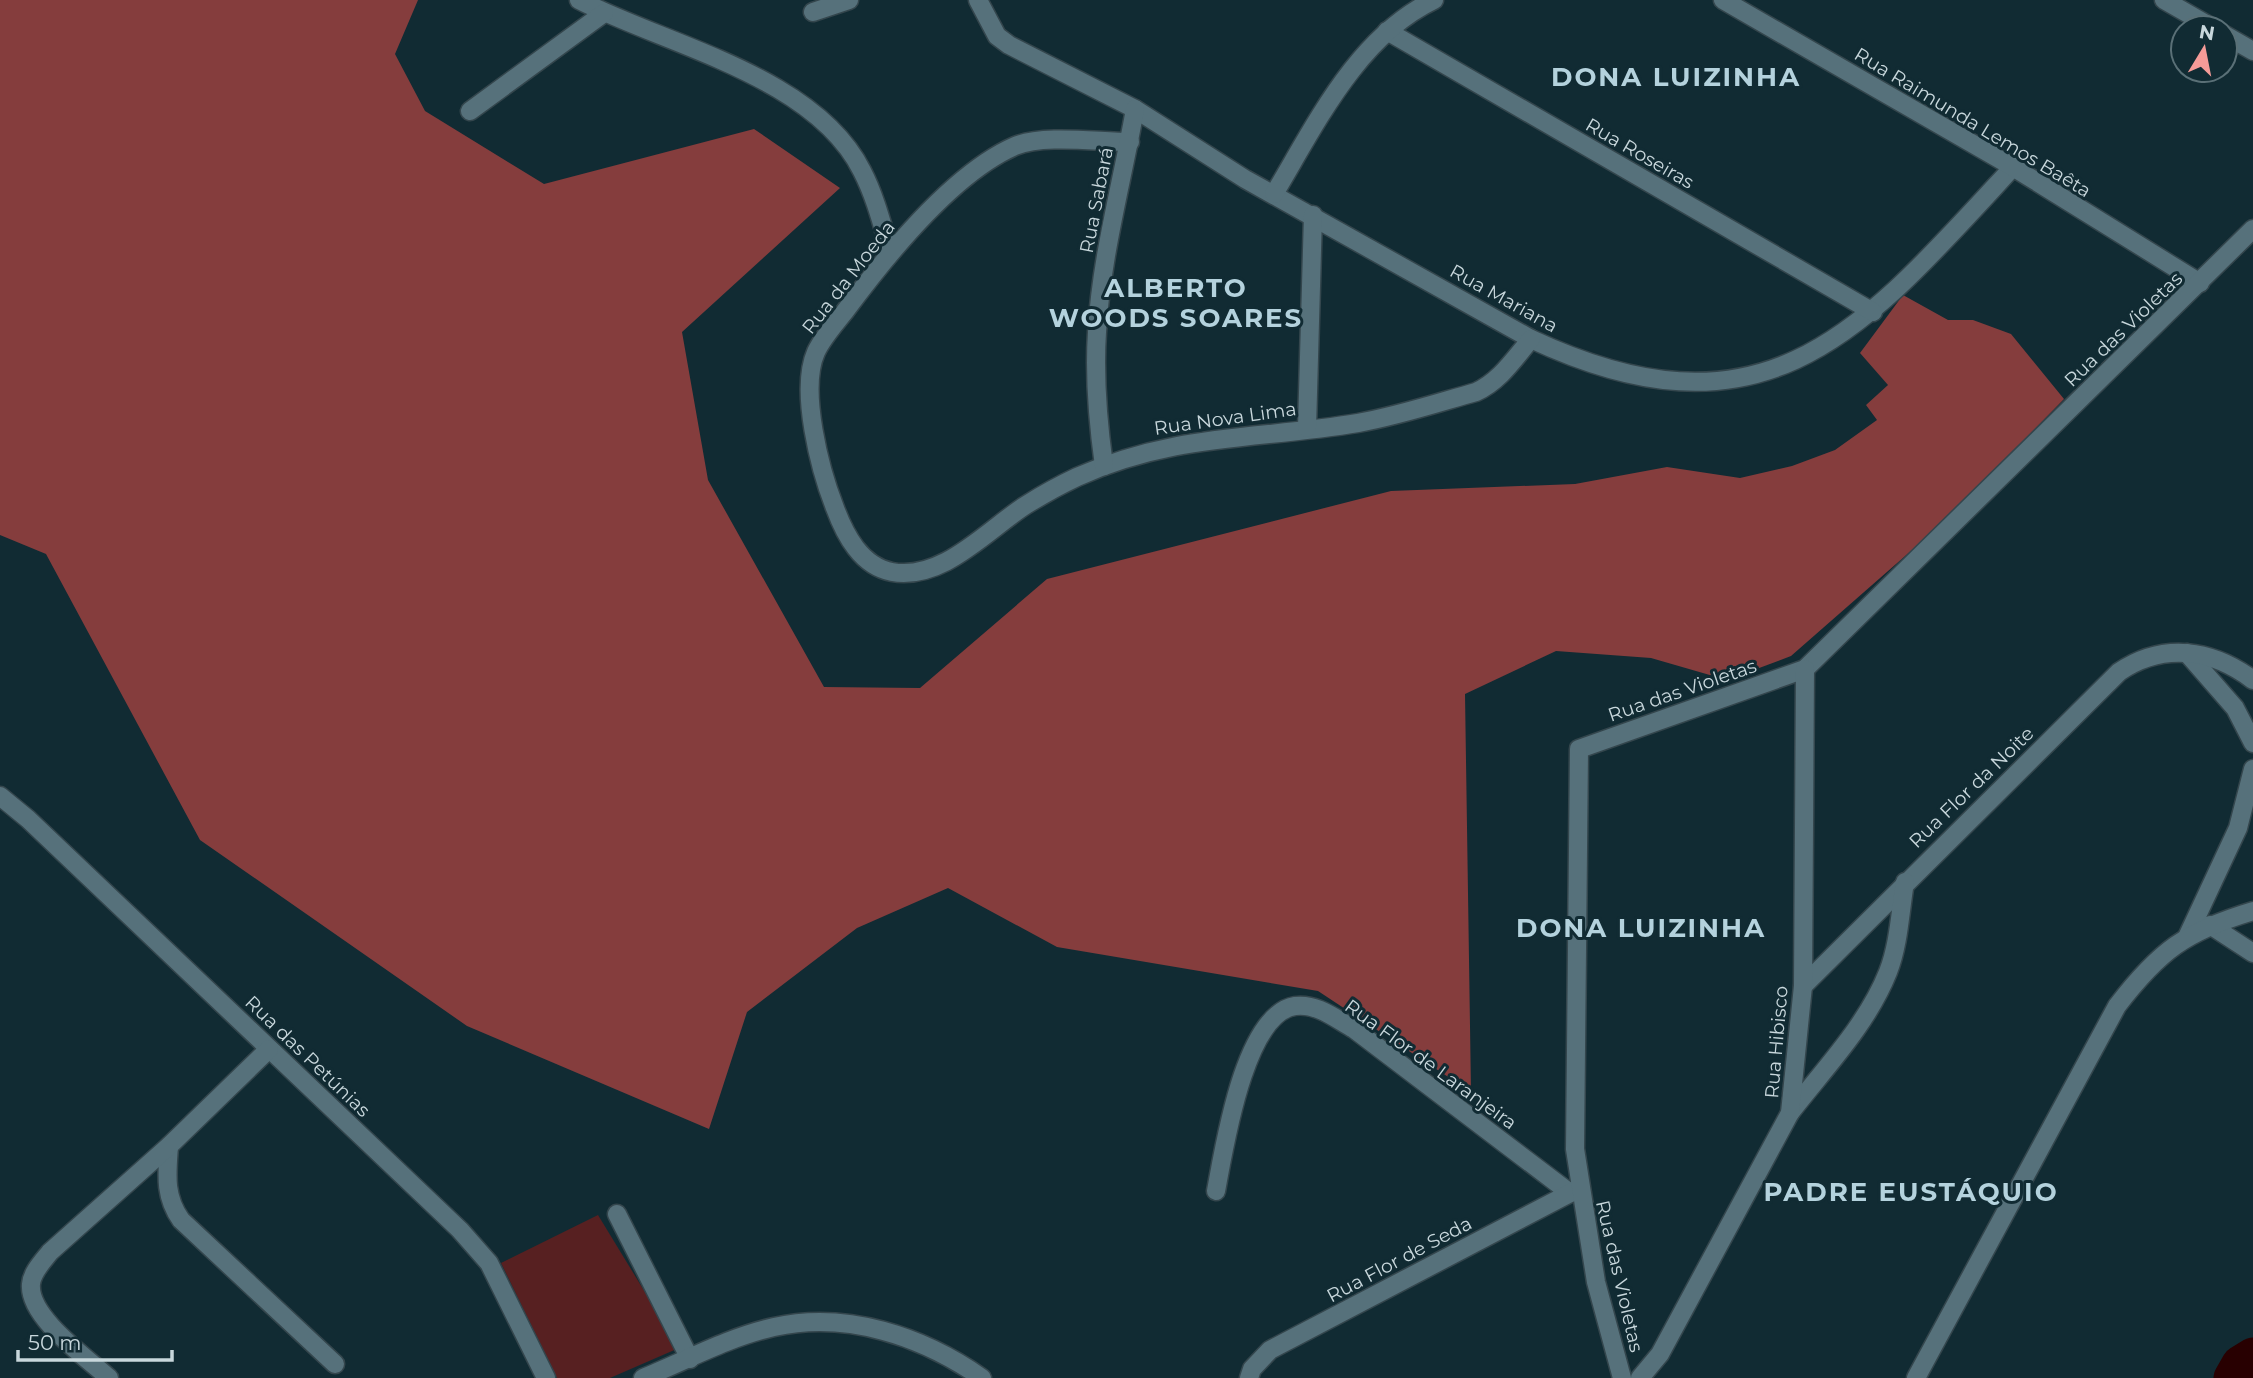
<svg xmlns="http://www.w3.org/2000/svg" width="2253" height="1378" font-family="Montserrat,sans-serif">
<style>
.green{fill:#572021}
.forest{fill:#853d3d}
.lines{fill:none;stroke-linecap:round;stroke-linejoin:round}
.river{stroke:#280001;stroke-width:37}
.street-casing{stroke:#34464d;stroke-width:21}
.secondary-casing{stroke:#34464d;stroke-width:21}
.street{stroke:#56717b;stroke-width:18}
.secondary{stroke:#56717b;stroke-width:18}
.labels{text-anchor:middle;stroke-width:6;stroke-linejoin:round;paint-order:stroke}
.street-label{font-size:19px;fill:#c8d7dc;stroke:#112b33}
.district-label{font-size:26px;font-weight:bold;letter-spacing:2px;fill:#b4d2dd;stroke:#112b33}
</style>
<rect width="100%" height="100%" fill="#112b33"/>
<polygon class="green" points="598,1215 679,1348 610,1378 557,1378 501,1263"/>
<polygon class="forest" points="0,0 418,0 395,54 425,111 544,184 754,129 840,188 682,332 708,480 824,687 920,688 1047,579 1391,491 1575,484 1667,467 1740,478 1792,466 1835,450 1877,420 1866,405 1888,385 1860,353 1903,295 1948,320 1973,320 2011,334 2064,399 1944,522 1791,656 1727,680 1651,658 1556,651 1465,694 1471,1092 1318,991 1057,947 948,888 857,928 747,1012 709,1129 467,1026 200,840 46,554 0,535"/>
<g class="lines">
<polyline class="river" points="2232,1378 2240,1364 2253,1356"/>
<g class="street-casing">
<g id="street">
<path d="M 579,0 C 666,45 815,76 862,171 C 875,196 882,224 890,251"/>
<path d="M 978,0 L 997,36 L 1009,45 L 1135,109 L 1245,179 L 1531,339 C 1767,449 1862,331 2013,167"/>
<polyline points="1723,0 2013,167 2200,283"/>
<polyline points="2164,0 2213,28"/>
<polyline points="813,12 849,0"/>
<polyline points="1387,31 1873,312"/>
<polyline points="2225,35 2253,51"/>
<polyline points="470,111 604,13"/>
<path d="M 1130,142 C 1097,142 1044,134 1015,146 C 953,173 886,256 846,310 C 836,323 823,337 816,352 C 799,390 820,470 835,508 C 845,535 861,566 892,572 C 943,581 987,530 1026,505 C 1042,495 1060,485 1077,477 C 1176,433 1256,440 1358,423 C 1398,416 1437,403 1476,392 C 1500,381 1514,359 1531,339"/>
<path d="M 1274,194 C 1316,124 1357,37 1434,0"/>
<polyline points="1307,428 1313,215"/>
<path d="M 1104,466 C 1098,423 1094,377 1097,332 C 1101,257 1122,183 1135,109"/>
<polyline points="2187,653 2235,708 2253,743"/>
<polyline points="0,796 28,819 460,1230 489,1263 546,1378"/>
<polyline points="2188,935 2238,828 2253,769"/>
<path d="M 1803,986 L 2119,672 C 2163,642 2212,649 2253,680"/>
<path d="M 1790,1113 C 1824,1069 1867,1025 1888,972 C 1899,944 1900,912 1905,882"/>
<path d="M 169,1146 C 167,1174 164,1196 181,1220 L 335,1364"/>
<path d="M 1216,1191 C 1224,1149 1244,1014 1295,1006 C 1317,1003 1336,1019 1354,1029 L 1570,1193"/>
<polyline points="617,1214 690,1359"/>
<path d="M 109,1378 C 86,1357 28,1317 31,1284 C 32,1272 43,1261 50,1252 L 169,1146 L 269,1049"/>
<polyline points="1249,1378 1252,1369 1270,1350 1576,1190"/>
<polyline points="1622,1378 1596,1282 1575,1149 1579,749 1805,669 2253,229"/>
<polyline points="1640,1378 1660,1354 1790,1113 1803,986 1805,669"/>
</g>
</g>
<g class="secondary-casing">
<g id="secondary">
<polyline points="2210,925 2253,953"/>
<path d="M 643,1378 C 685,1361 729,1337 774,1327 C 847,1311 922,1336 982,1378"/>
<path d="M 1916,1378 L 2117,1006 C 2159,951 2186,931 2253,911"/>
</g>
</g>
<use href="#street" class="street"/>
<use href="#secondary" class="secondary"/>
</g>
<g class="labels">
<g class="street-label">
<text transform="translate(1973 122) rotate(31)" y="7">Rua Raimunda Lemos Baêta</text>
<text transform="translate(1640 153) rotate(30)" y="7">Rua Roseiras</text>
<text transform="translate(1096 200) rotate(-79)" y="7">Rua Sabará</text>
<text transform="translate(848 277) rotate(-52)" y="7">Rua da Moeda</text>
<text transform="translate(1504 298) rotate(29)" y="7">Rua Mariana</text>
<text transform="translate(2123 329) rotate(-44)" y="7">Rua das Violetas</text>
<text transform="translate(1225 418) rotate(-8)" y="7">Rua Nova Lima</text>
<text transform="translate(1682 690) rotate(-19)" y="7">Rua das Violetas</text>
<text transform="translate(1971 787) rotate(-44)" y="7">Rua Flor da Noite</text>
<text transform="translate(1776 1042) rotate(-85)" y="7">Rua Hibisco</text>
<text transform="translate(308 1056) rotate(44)" y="7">Rua das Petúnias</text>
<text transform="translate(1431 1064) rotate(36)" y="7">Rua Flor de Laranjeira</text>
<text transform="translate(1399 1259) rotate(-28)" y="7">Rua Flor de Seda</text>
<text transform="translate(1620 1276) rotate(77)" y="7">Rua das Violetas</text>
</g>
<g class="district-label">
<text x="1676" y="86">DONA LUIZINHA</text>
<text x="1176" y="297">ALBERTO<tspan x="1176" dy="30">WOODS SOARES</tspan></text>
<text x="1641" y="937">DONA LUIZINHA</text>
<text x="1911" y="1201">PADRE EUSTÁQUIO</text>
</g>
</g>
<g transform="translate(2204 49) rotate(10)"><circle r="33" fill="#112b33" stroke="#5a7077" stroke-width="2"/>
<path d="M0-5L12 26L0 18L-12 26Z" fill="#f59b98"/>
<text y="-10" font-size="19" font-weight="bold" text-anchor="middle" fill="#c8d7dc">N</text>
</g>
<path d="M18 1350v10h154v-10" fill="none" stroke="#c8d7dc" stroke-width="3.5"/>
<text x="28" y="1350" font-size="21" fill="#c8d7dc" stroke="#112b33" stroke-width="5" paint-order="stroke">50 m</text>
</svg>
